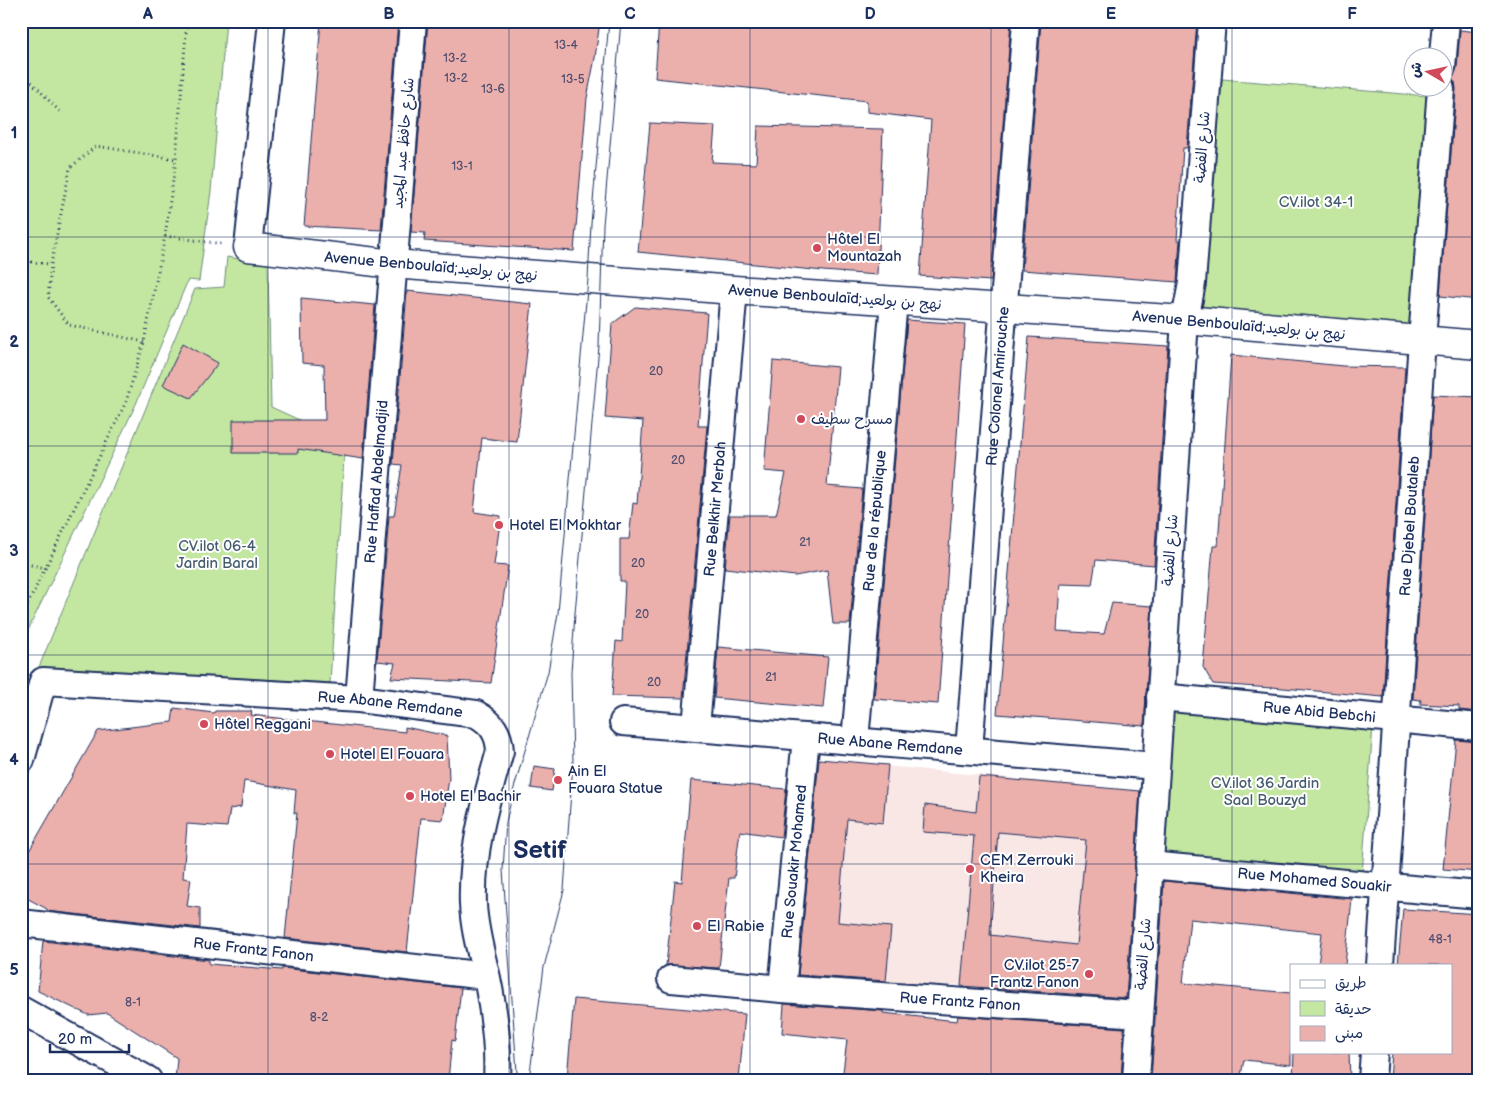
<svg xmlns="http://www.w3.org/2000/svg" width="1500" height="1101" font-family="'Balsamiq Sans','Playpen Sans Arabic',sans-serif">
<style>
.built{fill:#f9e7e6}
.green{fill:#c3e7a0;stroke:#6f8b7f}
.building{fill:#ebafac;stroke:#1b2f5e;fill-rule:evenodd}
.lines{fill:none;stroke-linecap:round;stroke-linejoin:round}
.street-casing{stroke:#1b2f5e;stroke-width:30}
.secondary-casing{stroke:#1b2f5e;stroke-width:31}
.path{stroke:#1b2f5e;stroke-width:3;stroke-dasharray:1 4;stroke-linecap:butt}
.street{stroke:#fff;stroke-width:26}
.secondary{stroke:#fff;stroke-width:28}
.tram{stroke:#1b2f5e;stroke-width:1}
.grid{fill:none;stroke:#1b2f5e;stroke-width:1;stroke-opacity:0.55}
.poi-dot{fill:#d1495b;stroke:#fff;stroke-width:2}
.labels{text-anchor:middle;stroke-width:4;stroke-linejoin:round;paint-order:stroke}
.number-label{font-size:12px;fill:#4f4f72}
.street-label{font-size:15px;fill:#1b2f5e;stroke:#fff}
.park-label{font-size:15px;fill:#455d6e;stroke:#fff}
.poi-label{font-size:15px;fill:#1b2f5e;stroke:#fff;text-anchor:start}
.town-label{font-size:25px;font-weight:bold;fill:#1b2f5e;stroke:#fff}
.neatline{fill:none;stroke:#1b2f5e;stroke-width:2}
.grid-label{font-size:16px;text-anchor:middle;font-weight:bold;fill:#1b2f5e}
</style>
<rect width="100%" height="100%" fill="#fff"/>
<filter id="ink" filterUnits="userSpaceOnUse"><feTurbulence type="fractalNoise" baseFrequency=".02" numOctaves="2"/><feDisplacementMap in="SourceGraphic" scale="10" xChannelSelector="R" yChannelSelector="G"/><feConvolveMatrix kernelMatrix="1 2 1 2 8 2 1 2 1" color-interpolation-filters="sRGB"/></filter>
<g filter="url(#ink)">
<polygon class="built" points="815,759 1141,791 1126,953 1057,946 1051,996 961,985 885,988 796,980"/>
<g class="green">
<polygon points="21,21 226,21 211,191 199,281 188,280 136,404 21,645"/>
<polygon points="1222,79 1428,96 1409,325 1202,308"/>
<polygon points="227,257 268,264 271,407 345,441 330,683 39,667 195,289 224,287"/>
<polygon points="1169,710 1373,725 1362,875 1157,859"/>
</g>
<g class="building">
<polygon points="321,21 398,21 381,230 304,226"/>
<polygon points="428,21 600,21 595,58 587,98 574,251 424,241 425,233 411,232"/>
<polygon points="659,21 1011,21 991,281 920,276 931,120 867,112 867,101 655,78"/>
<polygon points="1041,21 1197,21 1187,148 1183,148 1177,240 1180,240 1177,282 1022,270"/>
<polygon points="1460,30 1479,32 1479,239 1477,265 1479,265 1479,300 1440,296 1456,89 1455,82 1452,78 1457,68"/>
<polygon points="650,123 715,126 712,162 756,164 758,126 883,129 877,275 823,271 638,252"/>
<polygon points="407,291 532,304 517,442 482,438 474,512 501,516 494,565 508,566 491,683 391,678 395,663 377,661 389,516 394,516 402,465 393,464"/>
<polygon points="301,298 375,305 363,459 298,449 298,453 233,453 233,420 325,420 324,365 302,363"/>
<polygon points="635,307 707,313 698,426 707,426 683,698 612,696 616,641 622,642 625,581 620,581 620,539 629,539 633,503 637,504 643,421 605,418 612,324"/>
<polygon points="907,320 965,324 938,704 874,699"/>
<polygon points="1029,337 1168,346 1154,565 1096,560 1092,585 1060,584 1057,631 1104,634 1112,603 1152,606 1144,726 997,714"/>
<polygon points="183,343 218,363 191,398 163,385"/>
<polygon points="1231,355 1343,366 1405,367 1383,697 1272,687 1272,688 1213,684 1203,667 1213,546 1218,546"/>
<polygon points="773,361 838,367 827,486 862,489 850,624 833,624 827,570 795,576 725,568 730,515 776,515 786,473 764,471"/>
<polygon points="1433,395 1479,397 1479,712 1459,710 1459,706 1420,704 1421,700 1413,699"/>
<polygon points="718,647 828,657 823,708 714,698"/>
<polygon points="174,708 214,713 215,711 252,711 251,715 405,732 405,727 447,736 449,778 443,820 421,818 407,952 285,938 297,813 294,813 296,790 244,781 241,807 230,809 227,827 187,824 183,878 191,879 187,906 200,908 200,928 47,911 47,909 21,895 21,865 98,731 172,722"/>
<polygon points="1456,740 1479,742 1479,872 1443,869"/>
<polygon points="819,759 888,765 883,823 847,819 838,922 891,927 886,981 798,975"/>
<polygon points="534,766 555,769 552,791 531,788"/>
<path d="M 979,777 L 1140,791 L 1126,998 L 961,986 L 974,836 L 923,832 L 925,805 L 976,812 ZM 998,832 L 1086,840 L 1076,945 L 990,935 Z"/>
<polygon points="691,780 786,789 781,837 740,831 734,878 729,878 719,968 666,965 675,881 682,882"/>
<polygon points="1164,881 1352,899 1345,965 1318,965 1322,933 1190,919 1183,983 1291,993 1291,1065 1244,1060 1240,1080 1151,1080"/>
<polygon points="1403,909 1479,914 1479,1080 1390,1080 1392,1052 1451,1052 1451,965 1398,965"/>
<polygon points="43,941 209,960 209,964 282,970 282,968 461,988 455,1041 452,1040 448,1080 175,1080 177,1058 107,1013 88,1015 38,991"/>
<polygon points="574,999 745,1014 739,1080 591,1080 567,1078"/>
<polygon points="784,1004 883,1011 883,1013 957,1021 958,1016 1124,1028 1121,1080 842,1080 847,1040 782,1033"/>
<polygon points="1294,1052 1349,1052 1350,1080 1293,1080"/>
</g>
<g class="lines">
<g class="street-casing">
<g id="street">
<polyline points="1442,67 1446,21"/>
<polyline points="248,247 272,21"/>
<path id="s1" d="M 1160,697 L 1479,727"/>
<path id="s2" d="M 359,699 L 413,21"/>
<path id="s3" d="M 623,722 L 1156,766"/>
<path id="s4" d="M 696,727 L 734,290"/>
<path id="s5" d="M 855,740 L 894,301"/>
<path id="s6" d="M 969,750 L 1026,21"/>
<path id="s7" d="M 21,760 L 43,681 L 359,699 L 476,714 C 492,723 499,733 500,751 C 486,801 471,851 473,904 C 474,929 481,953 487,978 C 494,1012 499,1045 497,1080"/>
<path id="s8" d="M 1149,865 L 1479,895"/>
<path id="s9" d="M 21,923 L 486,976"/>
<path id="s10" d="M 1380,965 L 1422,340 L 1441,88"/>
<path id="s11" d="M 671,979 L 782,989 L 1139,1014"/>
<path id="s12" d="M 782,989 L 806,737"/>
<polyline points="21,1010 148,1080"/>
<polyline points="1136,1080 1185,320 1192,283 1212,21"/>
<polyline points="1372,1080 1374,1052"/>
</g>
</g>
<g class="secondary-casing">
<polyline id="secondary" points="248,247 393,264 734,290 1185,320 1479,345"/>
</g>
<g class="path">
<polyline points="21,71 62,114"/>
<polyline points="165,236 223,244"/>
<polyline points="21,261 50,264"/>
<polyline points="144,342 69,325 48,297 51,264 70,168 96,146 176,159"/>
<polyline points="21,563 46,568"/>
<polyline points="21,618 126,402 144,342 165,236 176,159 187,21"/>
</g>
<use href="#street" class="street"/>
<use href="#secondary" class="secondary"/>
<g class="tram">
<polyline points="517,1080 517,1072 503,870 506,822 514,788 548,672 558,613 588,279 591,224 609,21"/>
<polyline points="529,1080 544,967 564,890 573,763 571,673 575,613 599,346 603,225 621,21"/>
</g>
</g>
</g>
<path class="grid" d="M 268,21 L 268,1080M 509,21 L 509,1080M 750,21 L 750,1080M 991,21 L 991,1080M 1232,21 L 1232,1080M 21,237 L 1479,237M 21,446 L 1479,446M 21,655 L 1479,655M 21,864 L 1479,864"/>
<g class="poi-dot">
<circle cx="817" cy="248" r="5"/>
<circle cx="801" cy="419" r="5"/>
<circle cx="499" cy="525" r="5"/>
<circle cx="204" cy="724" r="5"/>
<circle cx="330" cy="754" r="5"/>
<circle cx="558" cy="780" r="5"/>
<circle cx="410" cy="796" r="5"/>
<circle cx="970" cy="869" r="5"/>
<circle cx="697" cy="926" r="5"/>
<circle cx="1089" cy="974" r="5"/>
</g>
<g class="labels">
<g class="number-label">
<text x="566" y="49">13-4</text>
<text x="455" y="62">13-2</text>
<text x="456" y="82">13-2</text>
<text x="573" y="83">13-5</text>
<text x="493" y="93">13-6</text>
<text x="462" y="170">13-1</text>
<text x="656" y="375">20</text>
<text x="678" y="464">20</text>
<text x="805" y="546">21</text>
<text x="638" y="567">20</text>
<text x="642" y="618">20</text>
<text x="771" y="681">21</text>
<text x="654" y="686">20</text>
<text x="1440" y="943">48-1</text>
<text x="133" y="1006">8-1</text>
<text x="319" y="1021">8-2</text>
</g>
<g class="street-label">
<text transform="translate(403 143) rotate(-85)" y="5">شارع حافظ عبد المجيد</text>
<text transform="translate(1202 147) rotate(-86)" y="5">شارع الفضة</text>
<text transform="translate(431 266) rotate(5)" y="5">Avenue Benboulaïd;نهج بن بولعيد</text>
<text transform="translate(835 297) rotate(4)" y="5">Avenue Benboulaïd;نهج بن بولعيد</text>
<text transform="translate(1239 325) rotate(5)" y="5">Avenue Benboulaïd;نهج بن بولعيد</text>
<text dy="5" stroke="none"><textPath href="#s6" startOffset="365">Rue Colonel Amirouche</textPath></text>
<text dy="5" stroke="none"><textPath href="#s2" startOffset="218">Rue Haffad Abdelmadjid</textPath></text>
<text dy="5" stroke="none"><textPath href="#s4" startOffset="219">Rue Belkhir Merbah</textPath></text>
<text dy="5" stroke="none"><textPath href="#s5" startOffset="220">Rue de la république</textPath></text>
<text dy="5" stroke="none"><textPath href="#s10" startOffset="440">Rue Djebel Boutaleb</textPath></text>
<text transform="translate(1170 550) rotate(-86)" y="5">شارع الفضة</text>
<text dy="5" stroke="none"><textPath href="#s7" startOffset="430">Rue Abane Remdane</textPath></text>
<text dy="5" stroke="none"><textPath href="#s1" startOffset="160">Rue Abid Bebchi</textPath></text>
<text dy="5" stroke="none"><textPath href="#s3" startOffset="268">Rue Abane Remdane</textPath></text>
<text dy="5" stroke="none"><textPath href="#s12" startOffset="128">Rue Souakir Mohamed</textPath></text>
<text dy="5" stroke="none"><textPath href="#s8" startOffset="166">Rue Mohamed Souakir</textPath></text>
<text dy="5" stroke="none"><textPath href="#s9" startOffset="234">Rue Frantz Fanon</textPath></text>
<text transform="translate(1143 954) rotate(-86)" y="5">شارع الفضة</text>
<text dy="5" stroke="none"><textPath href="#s11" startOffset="290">Rue Frantz Fanon</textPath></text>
</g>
<g class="park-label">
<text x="1316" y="207">CV.ilot 34-1</text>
<text x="217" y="551">CV.ilot 06-4<tspan x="217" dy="17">Jardin Baral</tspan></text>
<text x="1265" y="788">CV.ilot 36 Jardin<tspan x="1265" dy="17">Saal Bouzyd</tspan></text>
</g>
<g class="poi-label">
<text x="827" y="244">Hôtel El<tspan x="827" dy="17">Mountazah</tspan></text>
<text x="811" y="424">مسرح سطيف</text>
<text x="509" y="530">Hotel El Mokhtar</text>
<text x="214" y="729">Hôtel Reggani</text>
<text x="340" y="759">Hotel El Fouara</text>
<text x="568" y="776">Ain El<tspan x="568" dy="17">Fouara Statue</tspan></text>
<text x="420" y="801">Hotel El Bachir</text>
<text x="980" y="865">CEM Zerrouki<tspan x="980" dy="17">Kheira</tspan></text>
<text x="707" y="931">El Rabie</text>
<text x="1079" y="970" text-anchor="end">CV.ilot 25-7<tspan x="1079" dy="17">Frantz Fanon</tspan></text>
</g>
<g class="town-label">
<text x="540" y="858">Setif</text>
</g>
</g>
<rect width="1500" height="1101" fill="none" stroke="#fff" stroke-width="55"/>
<rect x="1290" y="964" width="162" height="90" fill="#ffffff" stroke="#a4acbf"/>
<rect x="1300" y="980" width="25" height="8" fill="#ffffff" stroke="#a4acbf"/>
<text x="1335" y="988" font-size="15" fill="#1b2f5e">طريق</text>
<rect x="1300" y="1001" width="25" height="15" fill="#c3e7a0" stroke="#a4acbf"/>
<text x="1335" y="1014" font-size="15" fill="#1b2f5e">حديقة</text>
<rect x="1300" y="1026" width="25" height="15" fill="#ebafac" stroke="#a4acbf"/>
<text x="1335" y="1038" font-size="15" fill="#1b2f5e">مبنى</text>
<g transform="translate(1428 72) rotate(279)"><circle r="24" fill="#ffffff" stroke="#a4acbf"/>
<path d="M0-4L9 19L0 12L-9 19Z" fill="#d1495b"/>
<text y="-8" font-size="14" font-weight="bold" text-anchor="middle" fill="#1b2f5e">ش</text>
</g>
<path d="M50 1044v8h79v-8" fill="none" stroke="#1b2f5e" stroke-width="2.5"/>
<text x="58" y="1044" font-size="15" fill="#1b2f5e" stroke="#ffffff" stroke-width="4" paint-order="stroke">20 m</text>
<rect x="28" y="28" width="1444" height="1046" class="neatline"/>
<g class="grid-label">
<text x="148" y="19">A</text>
<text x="389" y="19">B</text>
<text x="630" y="19">C</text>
<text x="870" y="19">D</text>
<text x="1111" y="19">E</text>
<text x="1352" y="19">F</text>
<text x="14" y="138">1</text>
<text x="14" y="347">2</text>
<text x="14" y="556">3</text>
<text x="14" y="765">4</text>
<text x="14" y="975">5</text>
</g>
</svg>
